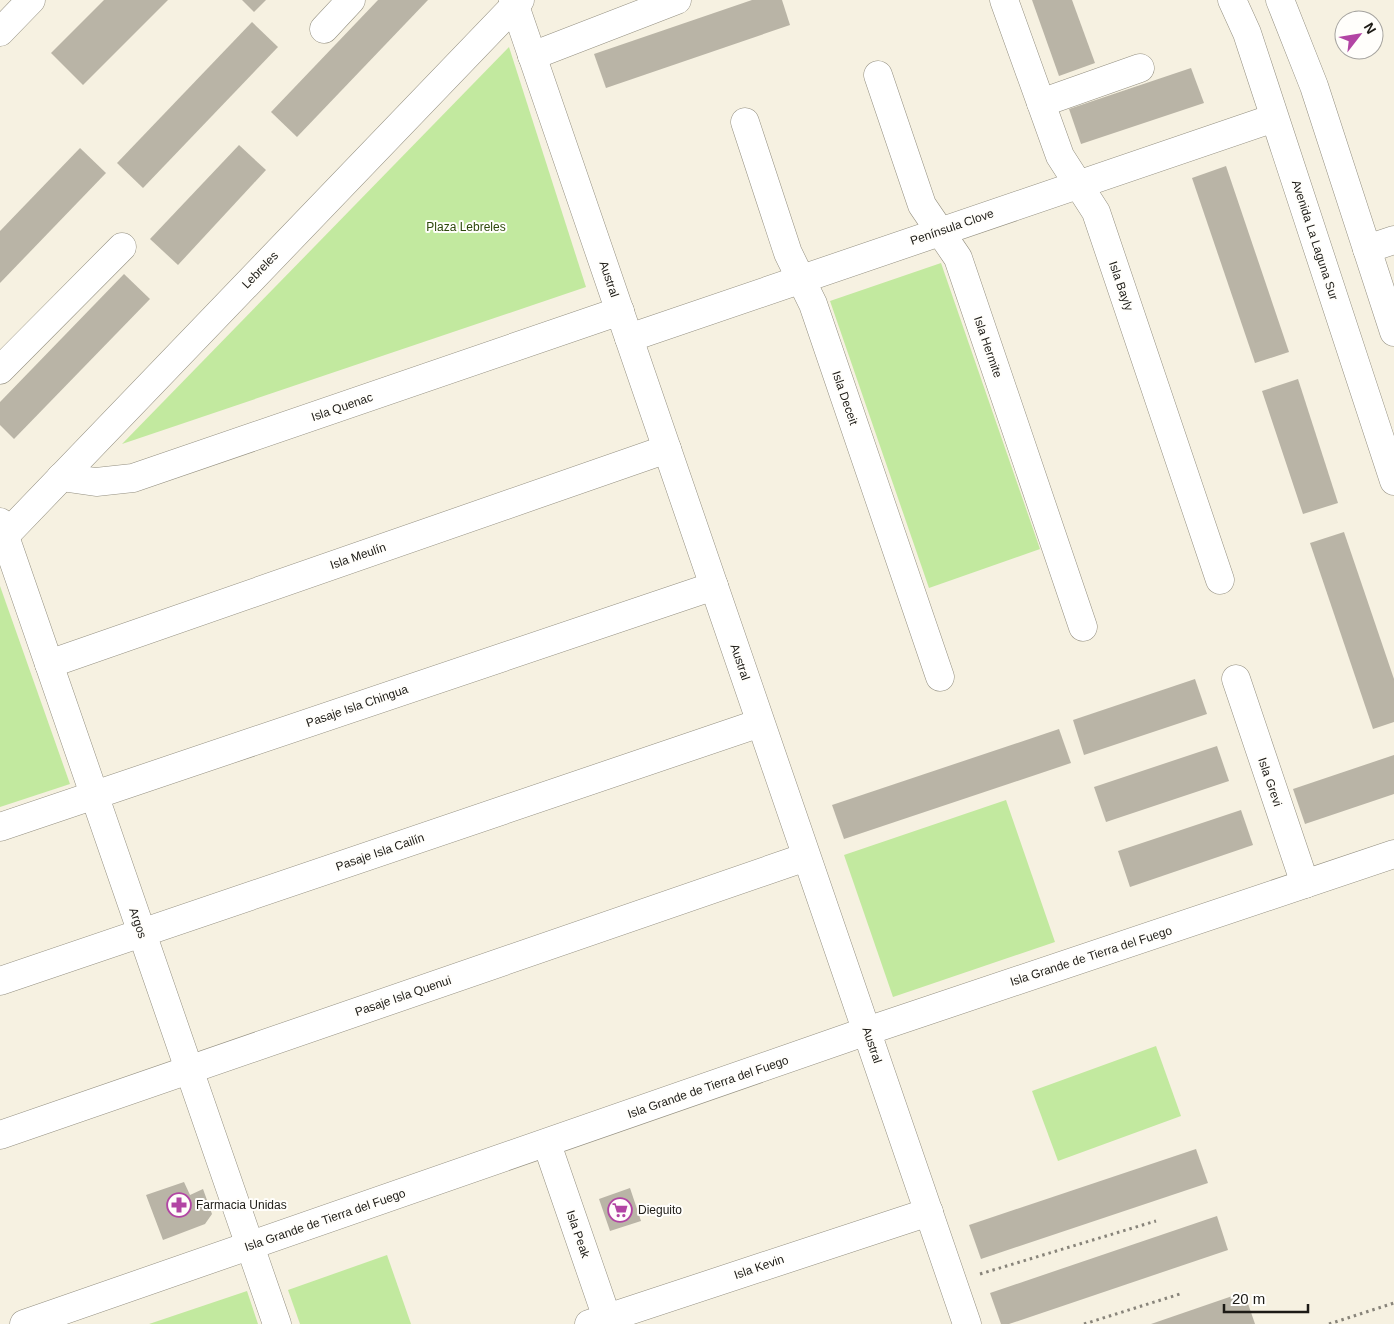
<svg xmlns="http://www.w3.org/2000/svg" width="1394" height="1324" font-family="Arial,sans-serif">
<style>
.green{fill:#c2e99f}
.building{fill:#b9b4a6}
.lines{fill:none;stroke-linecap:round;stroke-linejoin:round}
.minor-casing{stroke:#938f80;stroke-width:29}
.major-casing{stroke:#938f80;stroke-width:29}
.path{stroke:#88847a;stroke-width:3;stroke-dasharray:2.5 4;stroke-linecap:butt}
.minor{stroke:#fff;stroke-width:28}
.major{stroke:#fff;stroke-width:28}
.labels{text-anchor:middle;stroke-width:4;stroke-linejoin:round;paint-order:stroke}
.park-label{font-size:12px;fill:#2d480c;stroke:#fffefb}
.street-label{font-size:12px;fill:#1d1b16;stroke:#fffefb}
.poi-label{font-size:12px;fill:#1d1b16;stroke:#fffefb;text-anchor:start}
</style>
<rect width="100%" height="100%" fill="#f6f1e1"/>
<g class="green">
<polygon points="509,47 586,287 122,444"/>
<polygon points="941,263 1040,549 929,588 830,301"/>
<polygon points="0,586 70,784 0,807"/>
<polygon points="1006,800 1055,942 893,997 844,855"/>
<polygon points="1156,1046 1181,1116 1058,1161 1032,1091"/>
<polygon points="387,1255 411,1324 300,1324 288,1290"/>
<polygon points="247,1291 258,1324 149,1324"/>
</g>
<g class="building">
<polygon points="104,0 168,0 83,85 51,53"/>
<polygon points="242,0 266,0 254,12"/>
<polygon points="378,0 428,0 297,137 271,112"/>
<polygon points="752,0 782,0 790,25 606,88 594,54"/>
<polygon points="1032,0 1072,0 1095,63 1059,76"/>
<polygon points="252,22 278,47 143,188 117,163"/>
<polygon points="1191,68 1204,103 1081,144 1069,109"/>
<polygon points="239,145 266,170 178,265 150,239"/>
<polygon points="80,148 106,173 0,283 0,231"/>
<polygon points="1226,166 1289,352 1255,363 1192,178"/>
<polygon points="124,274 150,299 14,439 0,425 0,402"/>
<polygon points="1298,379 1338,503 1303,514 1262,391"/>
<polygon points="1344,532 1394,679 1394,722 1373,729 1310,543"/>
<polygon points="1195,679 1207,714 1084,755 1073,720"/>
<polygon points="1059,729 1071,763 844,839 832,805"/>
<polygon points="1217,746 1229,781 1106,822 1094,787"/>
<polygon points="1394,755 1394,794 1305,824 1293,789"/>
<polygon points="1241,810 1253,845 1130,887 1118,851"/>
<polygon points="1196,1149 1208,1183 981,1259 969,1225"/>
<polygon points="184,1182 190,1195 203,1189 212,1214 205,1224 163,1240 146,1195"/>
<polygon points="630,1188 641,1221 610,1231 599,1199"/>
<polygon points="1217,1216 1228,1250 1009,1324 1001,1324 990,1293"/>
<polygon points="1244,1292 1255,1324 1151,1324"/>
</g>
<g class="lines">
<g class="minor-casing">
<g id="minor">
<polyline points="513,0 967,1324"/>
<polyline points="1004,0 1060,156 1096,212 1220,580"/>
<polyline points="1232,0 1247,33 1394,481"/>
<polyline points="1280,0 1314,86 1394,332"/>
<polyline points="324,29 351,0"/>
<polyline points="532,56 677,0"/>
<polyline points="878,75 922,205 958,258 1083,627"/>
<polyline points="1041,103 1140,68"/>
<polyline points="745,122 788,253 813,304 940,677"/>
<polyline points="1367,249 1394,240"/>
<polyline points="629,338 1274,118"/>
<polyline points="0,370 122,247"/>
<polyline points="61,477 96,482 133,478 620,311"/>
<polyline points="0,522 277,1324"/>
<polyline points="0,541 520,0"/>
<polyline points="49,664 667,449"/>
<polyline points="1236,679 1305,884"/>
<polyline points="0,827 714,586"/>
<polyline points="0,981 760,723"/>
<polyline points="0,1135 806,857"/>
<polyline points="547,1144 609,1324"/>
<polyline points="24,1324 867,1031 1394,854"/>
<polyline points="589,1324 929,1212"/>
</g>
</g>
<g class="major-casing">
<polyline id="major" points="0,32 31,0"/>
</g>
<g class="path">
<polyline points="980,1274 1156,1221"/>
<polyline points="1084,1324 1180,1294"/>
<polyline points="1329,1324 1394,1303"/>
</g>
<use href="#minor" class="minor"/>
<use href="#major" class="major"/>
</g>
<defs>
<g id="pharmacy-ring" transform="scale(1.25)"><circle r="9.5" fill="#fffefb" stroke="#b245a4" stroke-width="1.5"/><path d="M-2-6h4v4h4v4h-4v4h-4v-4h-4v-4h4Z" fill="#b245a4"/></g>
<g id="supermarket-ring" transform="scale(1.25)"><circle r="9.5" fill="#fffefb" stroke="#b245a4" stroke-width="1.5"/><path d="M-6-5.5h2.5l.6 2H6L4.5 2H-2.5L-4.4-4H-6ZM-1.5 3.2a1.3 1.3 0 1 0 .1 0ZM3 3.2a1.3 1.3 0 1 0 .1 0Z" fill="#b245a4"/></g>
</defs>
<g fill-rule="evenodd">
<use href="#pharmacy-ring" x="179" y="1205"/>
<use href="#supermarket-ring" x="620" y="1210"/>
</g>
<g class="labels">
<g class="park-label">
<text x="466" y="231">Plaza Lebreles</text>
</g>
<g class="street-label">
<text transform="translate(952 227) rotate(-19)" y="4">Península Clove</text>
<text transform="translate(1315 240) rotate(72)" y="4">Avenida La Laguna Sur</text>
<text transform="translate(260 270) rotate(-46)" y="4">Lebreles</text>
<text transform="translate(609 279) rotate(71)" y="4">Austral</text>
<text transform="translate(1121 286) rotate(71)" y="4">Isla Bayly</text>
<text transform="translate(988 347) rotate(71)" y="4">Isla Hermite</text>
<text transform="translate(845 398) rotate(71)" y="4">Isla Deceit</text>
<text transform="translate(342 407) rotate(-19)" y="4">Isla Quenac</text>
<text transform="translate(358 556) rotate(-19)" y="4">Isla Meulín</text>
<text transform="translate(740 662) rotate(71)" y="4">Austral</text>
<text transform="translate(357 706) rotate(-19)" y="4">Pasaje Isla Chingua</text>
<text transform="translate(1270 782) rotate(71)" y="4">Isla Grevi</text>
<text transform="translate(380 852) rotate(-19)" y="4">Pasaje Isla Cailín</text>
<text transform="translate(138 923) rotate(71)" y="4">Argos</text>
<text transform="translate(1091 956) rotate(-18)" y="4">Isla Grande de Tierra del Fuego</text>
<text transform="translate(403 996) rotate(-19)" y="4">Pasaje Isla Quenui</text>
<text transform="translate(872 1045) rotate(71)" y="4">Austral</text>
<text transform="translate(708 1087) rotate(-19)" y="4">Isla Grande de Tierra del Fuego</text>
<text transform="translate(325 1220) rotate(-19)" y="4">Isla Grande de Tierra del Fuego</text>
<text transform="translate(578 1234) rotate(71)" y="4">Isla Peak</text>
<text transform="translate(759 1267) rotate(-19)" y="4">Isla Kevin</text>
</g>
<g class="poi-label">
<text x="196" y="1209">Farmacia Unidas</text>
<text x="638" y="1214">Dieguito</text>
</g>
</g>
<g transform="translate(1359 35) rotate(59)"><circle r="24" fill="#fffefb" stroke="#a5a39f"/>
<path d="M0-4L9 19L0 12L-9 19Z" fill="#b245a4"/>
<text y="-8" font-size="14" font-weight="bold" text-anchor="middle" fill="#1d1b16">N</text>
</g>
<path d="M1224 1304v8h84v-8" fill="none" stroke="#1d1b16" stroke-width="2.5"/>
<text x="1232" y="1304" font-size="15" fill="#1d1b16" stroke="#fffefb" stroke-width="4" paint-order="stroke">20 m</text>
</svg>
